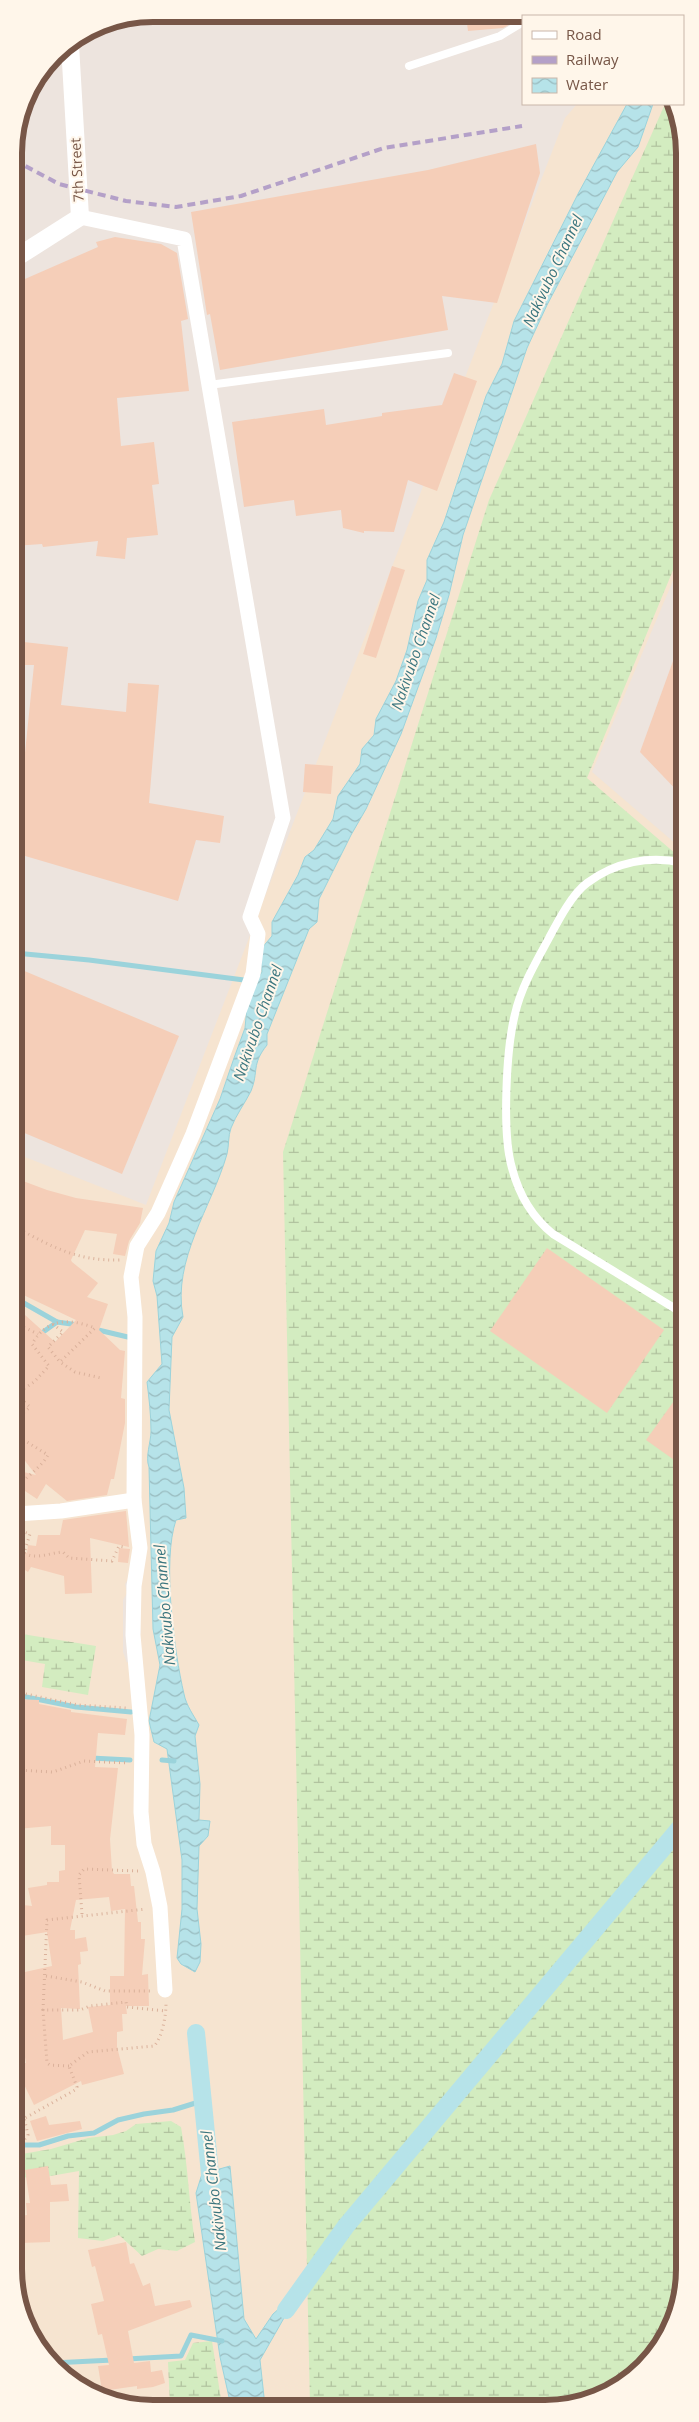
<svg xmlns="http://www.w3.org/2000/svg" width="699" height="2422" font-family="'Open Sans',sans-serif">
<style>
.residential{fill:#f6e4d0}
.industrial{fill:#ede4de}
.wetland{fill:url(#wetland-marsh)}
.water{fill:url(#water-waves);stroke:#9bd3db}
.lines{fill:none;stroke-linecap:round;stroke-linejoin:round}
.stream{stroke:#9bd3db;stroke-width:5}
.canal{stroke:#b6e3e9;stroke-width:18}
.building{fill:#f5ceb8;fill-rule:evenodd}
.path{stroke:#dab19b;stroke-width:3;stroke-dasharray:1 4;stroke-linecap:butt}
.service{stroke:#fff;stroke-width:8}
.minor{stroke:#fff;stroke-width:15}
.tertiary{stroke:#fff;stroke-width:18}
.rail{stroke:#b4a0c8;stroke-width:4;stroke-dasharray:8 5;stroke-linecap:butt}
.labels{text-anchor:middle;stroke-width:4;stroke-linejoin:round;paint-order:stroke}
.street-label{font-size:14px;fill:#775647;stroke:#fff6ea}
.water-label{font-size:15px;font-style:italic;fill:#3a757e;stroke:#fff6ea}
.rim{fill:none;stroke:#775647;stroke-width:6}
</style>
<defs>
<pattern id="wetland-marsh" width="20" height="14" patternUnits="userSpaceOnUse" patternTransform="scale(1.25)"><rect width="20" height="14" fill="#d3ecc0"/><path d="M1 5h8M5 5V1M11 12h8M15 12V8" fill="none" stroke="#b0c29e"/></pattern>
<pattern id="water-waves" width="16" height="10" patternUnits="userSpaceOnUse" patternTransform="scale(1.25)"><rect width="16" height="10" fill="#b6e3e9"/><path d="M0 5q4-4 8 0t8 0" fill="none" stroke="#99bbbf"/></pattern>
</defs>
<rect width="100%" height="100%" fill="#fef2e2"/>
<polygon class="residential" points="153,14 536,16 523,16 523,104 671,104 683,126 685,2278 675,2322 650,2361 615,2390 573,2406 126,2406 55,2368 16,2296 14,144 28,92 55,54 100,24"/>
<g class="industrial">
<polygon points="153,14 536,16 523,16 523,104 577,104 565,118 146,1205 15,1153 15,645 24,546 14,469 14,144 28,92 55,54 100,24"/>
<polygon points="683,557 683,850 592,772"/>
<polygon points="132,1573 133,1599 141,1632 132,1656 127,1663 123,1652 123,1600 127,1593 125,1584"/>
</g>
<g class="wetland">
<polygon points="665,104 671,104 683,126 683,546 587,778 683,860 685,2278 675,2322 650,2361 615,2390 573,2406 310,2406 283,1152 489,500"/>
<polygon points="16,1633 96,1646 88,1695 42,1687 45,1664 16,1659"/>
<path d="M 171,2121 L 181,2127 C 188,2165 189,2203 195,2242 L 177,2251 L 158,2249 L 142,2256 L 119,2235 L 103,2241 L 78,2238 L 79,2171 L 39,2178 L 18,2177 L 16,2155 L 51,2149 L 88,2138 L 113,2135 L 126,2131 L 136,2124 Z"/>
<polygon points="212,2341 222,2406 170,2406 168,2362 185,2360 193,2343"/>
</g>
<g class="water">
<path d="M 627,104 L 653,104 L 638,147 L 617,172 L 547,305 L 527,348 L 463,535 L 449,595 L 436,638 L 401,734 L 366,809 L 351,835 L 319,899 L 317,922 L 309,929 L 267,1034 L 267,1045 C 251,1065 259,1071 251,1091 C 245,1103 236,1115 231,1128 C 228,1136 229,1146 227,1154 C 212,1207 172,1259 183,1317 L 172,1337 L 169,1410 L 184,1488 L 186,1518 L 176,1520 C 162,1561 174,1651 184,1694 C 186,1705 194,1716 199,1725 L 195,1736 L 200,1784 L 199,1820 L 210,1821 L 208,1836 L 199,1846 L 197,1909 L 201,1944 L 200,1962 L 195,1972 L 181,1964 L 177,1958 L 182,1909 L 182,1860 L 167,1749 L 154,1742 L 149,1721 L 160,1665 L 153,1629 L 149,1467 C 145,1457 151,1442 151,1431 C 151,1415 149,1398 147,1382 L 162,1364 L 157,1296 L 153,1281 L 156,1251 L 169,1223 L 174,1202 L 220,1099 L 234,1058 L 245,1028 L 248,996 L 262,972 L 261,949 L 272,936 L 272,922 L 298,875 L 305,857 L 314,850 L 333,819 L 338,796 L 360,764 L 362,749 L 374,735 L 376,719 L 396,681 L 407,650 L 418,601 L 427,580 L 427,560 L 444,522 L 486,396 L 502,364 L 514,321 L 579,192 Z"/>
<polygon points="230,2166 244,2319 256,2339 273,2314 300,2290 260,2360 265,2406 231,2406 220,2357 196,2193 202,2174"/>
</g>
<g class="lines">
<g class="stream">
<polyline points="15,953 89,960 244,980"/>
<polyline points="15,1298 57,1322"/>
<polyline points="94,1329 132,1338"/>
<polyline points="39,1335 57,1322 78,1325"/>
<polyline points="16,1695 76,1707 131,1712"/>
<polyline points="91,1758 130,1760"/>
<polyline points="162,1760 174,1761"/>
<polyline points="16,2145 39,2145 68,2136 94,2133 118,2120 144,2114 173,2110 202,2101"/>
<polyline points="127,2359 181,2356 191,2335 222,2341"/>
<polyline points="52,2363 113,2360"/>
</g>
<g class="canal">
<polyline points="196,2033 212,2194"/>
<polyline points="286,2310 346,2226 684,1823"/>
</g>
</g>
<g class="building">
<polygon points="466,16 525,16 503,28 468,31"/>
<polygon points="536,144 540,173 497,303 442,296 448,330 220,370 210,314 207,315 191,212 428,170"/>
<polygon points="115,237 161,244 177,253 188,319 181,321 189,391 117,398 121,446 154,442 159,484 152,485 158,535 127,538 125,559 96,556 98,541 43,547 42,544 14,546 14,408 25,407 19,352 14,352 14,310 24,310 18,282 98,247 96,242"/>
<polygon points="454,373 477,381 437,491 408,480 394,532 364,531 364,533 343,528 341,510 296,516 294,500 244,507 232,422 324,409 326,425 382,416 382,413 442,405"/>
<polygon points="392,566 405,570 376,658 363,654"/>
<polygon points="681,639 683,640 683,797 640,752"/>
<polygon points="15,641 68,647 61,705 126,712 128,683 159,685 149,803 224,816 220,843 196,840 178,901 15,853 15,781 22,782 34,665 15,665"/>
<polygon points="305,764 333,766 331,794 303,792"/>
<polygon points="15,967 179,1036 122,1174 15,1129"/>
<polygon points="15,1178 47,1190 76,1198 143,1208 140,1223 129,1241 125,1256 113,1254 117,1234 85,1230 71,1260 72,1262 98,1283 87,1297 108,1304 99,1330 120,1350 125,1351 121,1398 125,1399 125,1423 114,1479 111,1479 107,1495 67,1501 46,1484 37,1499 16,1485 15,1470 36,1475 15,1448 15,1306 55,1342 76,1320 15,1291"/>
<polygon points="547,1248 664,1330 607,1413 490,1331"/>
<polygon points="684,1387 684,1467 646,1440"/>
<polygon points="126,1511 129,1547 90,1538 92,1593 65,1594 64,1576 31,1567 28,1572 16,1564 16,1546 27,1553 28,1545 36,1546 38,1535 60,1535 63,1520"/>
<polygon points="119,1548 130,1549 128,1563 118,1562"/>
<path d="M 16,1699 L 39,1700 L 39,1704 L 71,1710 L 71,1712 L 127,1719 L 125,1735 L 98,1733 L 95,1767 L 118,1768 L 110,1839 L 112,1871 L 114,1874 L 130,1874 L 131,1886 L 134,1886 L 138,1922 L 141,1922 L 141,1939 L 145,1939 L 142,1975 L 148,1974 L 149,2006 L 126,2006 L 127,2014 L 122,2014 L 123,2031 L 117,2032 L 117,2047 L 124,2074 L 82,2085 L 81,2081 L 34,2105 L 16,2068 L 16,2063 L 26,2063 L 16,2005 L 16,1974 L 52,1966 L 47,1932 L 16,1937 L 16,1922 L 23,1921 L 23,1905 L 32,1906 L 28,1888 L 47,1885 L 47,1882 L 59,1882 L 59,1871 L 65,1870 L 65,1845 L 51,1845 L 51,1826 L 16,1829 ZM 109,1897 L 111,1911 L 125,1909 L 124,1976 L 110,1976 L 110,2005 L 88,2007 L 93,2032 L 63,2040 L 61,2008 L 80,2009 L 78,1965 L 81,1964 L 80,1952 L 88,1951 L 86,1937 L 75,1939 L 75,1930 L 70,1930 L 76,1900 Z"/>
<polygon points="46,2116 49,2125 80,2121 82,2129 37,2141 30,2121"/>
<polygon points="48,2166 51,2185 67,2184 69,2201 50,2202 50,2242 20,2243 19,2216 27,2215 26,2203 30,2203 25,2170"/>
<polygon points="126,2242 130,2264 134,2263 143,2286 150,2283 155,2306 190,2300 192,2307 128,2331 134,2363 150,2361 151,2372 162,2370 165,2383 153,2387 137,2389 137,2386 102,2391 98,2366 109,2365 102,2334 98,2335 91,2304 104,2301 95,2266 92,2267 88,2250"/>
</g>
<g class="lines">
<g class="path">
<path d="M 15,1227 C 53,1247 76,1261 120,1260"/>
<polyline points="15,1243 18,1245 15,1250"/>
<polyline points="15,1323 38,1334"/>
<polyline points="53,1324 63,1332 48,1347 60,1362"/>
<path d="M 16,1419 L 30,1407 L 18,1396 L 19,1392 L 34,1382 L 49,1366 L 32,1344 C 47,1318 69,1318 95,1328 L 60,1362 L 75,1372 L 101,1378"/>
<path d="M 15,1450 L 27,1442 L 48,1455 C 42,1466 29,1475 19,1485"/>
<path d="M 21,1531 L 30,1534 L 24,1553 C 36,1560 49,1553 63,1552 L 69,1558 L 112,1561 L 119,1546 L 124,1547"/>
<polyline points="16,1692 78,1705 126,1708"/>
<polyline points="16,1770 53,1772 84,1761 128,1763"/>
<polyline points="82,1914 79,1875 84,1869 138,1871"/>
<polyline points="46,1976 82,1982 105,1991 150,1991"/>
<polyline points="43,2010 47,1920 146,1909"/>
<polyline points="16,2017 23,2072 17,2086 28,2135 24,2140 16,2141"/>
<polyline points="69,2066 50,2065 47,2063 43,2010 80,2010 90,2006 126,2002 127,2007 166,2011"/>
<path d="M 16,2120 L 25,2118 L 75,2090 L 77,2087 L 69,2066 L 88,2052 L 154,2046 C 162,2038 166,2016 166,2004"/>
</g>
<g class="service">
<polyline points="409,66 500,36 523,22"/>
<polyline points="209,385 448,353"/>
<path d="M 683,863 C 650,855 615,862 587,883 C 572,894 558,921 549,938 C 536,962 521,987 515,1014 C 506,1050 502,1134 512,1168 C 519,1195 532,1217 553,1234 L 684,1314"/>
</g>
<g class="minor">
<polyline points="80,217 184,239 283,818 250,917 258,934 253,974 193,1134 158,1213 137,1246 131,1277 135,1317 134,1500 140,1548 134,1586 133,1635 142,1735 141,1812 144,1844 153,1872 160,1907 165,1990"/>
<polyline points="16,1514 61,1511 134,1500"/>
</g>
<polyline class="tertiary" points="14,259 80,217 70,45"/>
<polyline class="rail" points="14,160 59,184 126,201 176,207 241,196 384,148 522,126"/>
</g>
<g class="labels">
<g class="street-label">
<text transform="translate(77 170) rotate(-93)" y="5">7th Street</text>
</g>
<g class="water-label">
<text transform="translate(553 271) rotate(-65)" y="5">Nakivubo Channel</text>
<text transform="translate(416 652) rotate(-71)" y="5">Nakivubo Channel</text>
<text transform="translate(258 1023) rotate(-71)" y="5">Nakivubo Channel</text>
<text transform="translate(165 1605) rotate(-95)" y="5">Nakivubo Channel</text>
<text transform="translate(214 2191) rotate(-97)" y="5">Nakivubo Channel</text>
</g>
</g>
<path d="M0 0H699V2422H0ZM153 22H545A131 131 0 0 1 676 153V2269A131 131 0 0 1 545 2400H153A131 131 0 0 1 22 2269V153A131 131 0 0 1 153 22Z" fill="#fff6ea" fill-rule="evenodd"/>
<path class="rim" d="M153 22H545A131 131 0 0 1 676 153V2269A131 131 0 0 1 545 2400H153A131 131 0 0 1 22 2269V153A131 131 0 0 1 153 22Z"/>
<rect x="522" y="15" width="162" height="90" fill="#fff6ea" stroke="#c9b6a9"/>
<rect x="532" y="31" width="25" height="8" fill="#ffffff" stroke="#c9b6a9"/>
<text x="566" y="40" font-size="15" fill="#775647">Road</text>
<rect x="532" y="56" width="25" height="8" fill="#b4a0c8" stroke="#c9b6a9"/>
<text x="566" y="65" font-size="15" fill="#775647">Railway</text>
<rect x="532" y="78" width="25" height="15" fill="url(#water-waves)" stroke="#c9b6a9"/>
<text x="566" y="90" font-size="15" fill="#775647">Water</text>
</svg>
